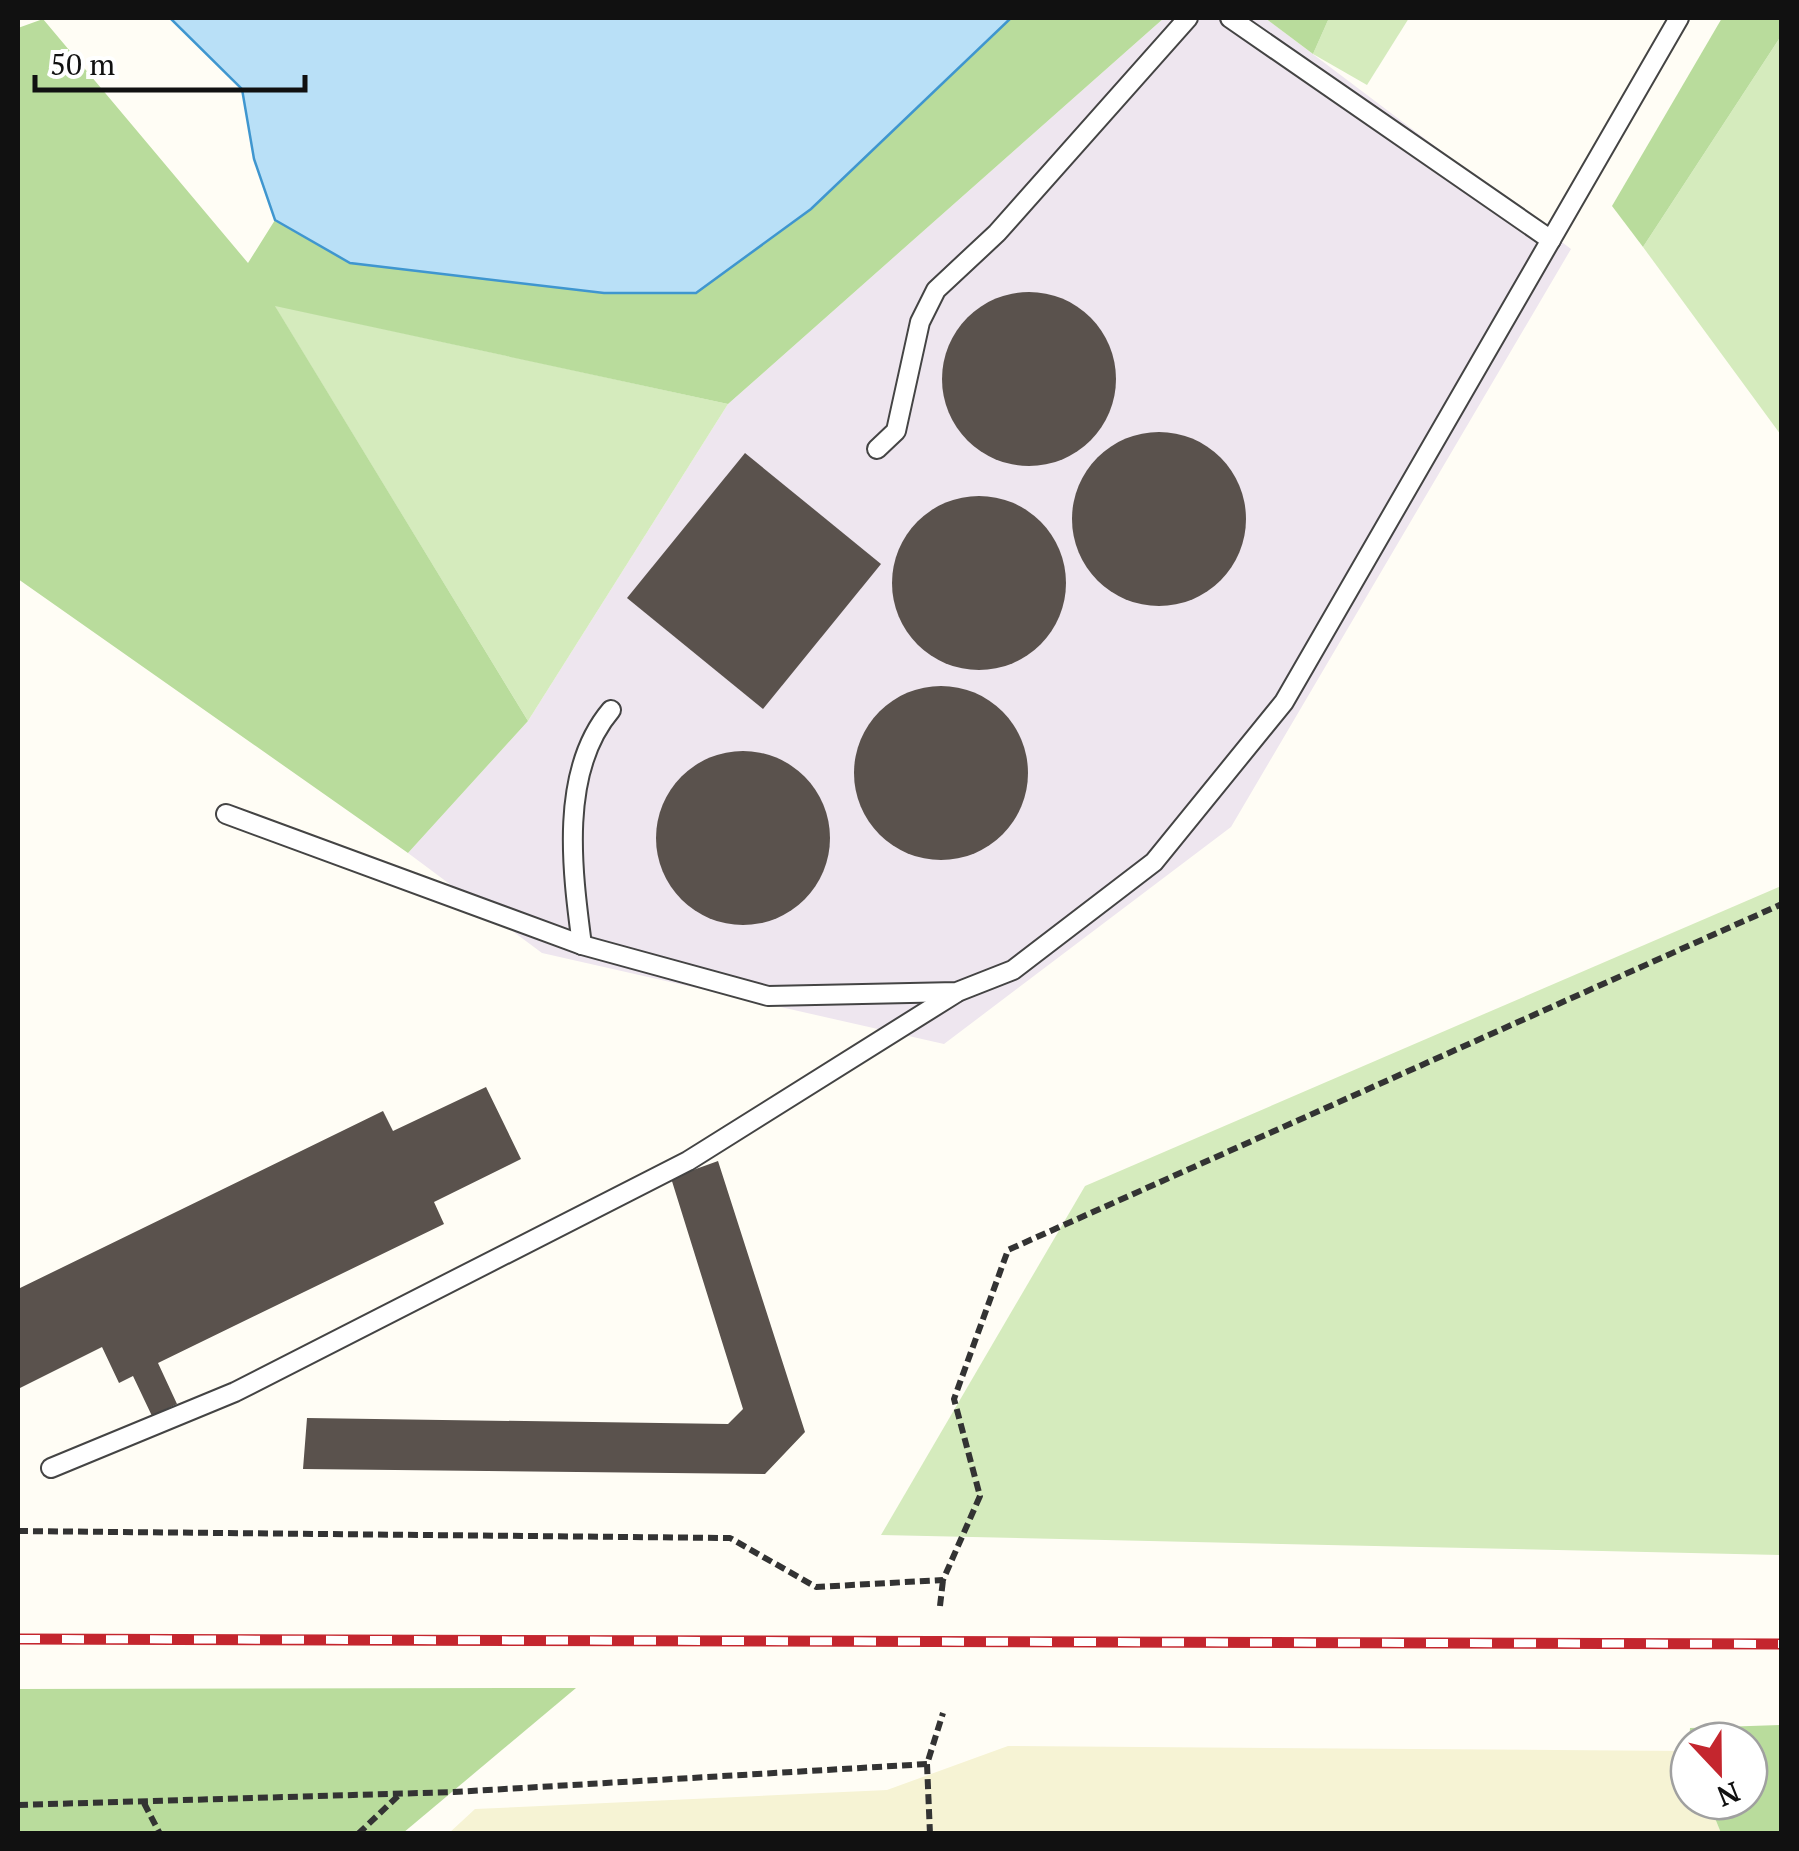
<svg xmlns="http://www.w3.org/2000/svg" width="1799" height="1851" font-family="'PT Serif',serif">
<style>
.industrial{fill:#eee6ef}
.farmland{fill:#f6f3d4}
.green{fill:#d5ebbd}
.forest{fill:#b9dc9c}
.water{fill:#b9e0f7;stroke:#3f96cf;stroke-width:2.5}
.building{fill:#5a524d}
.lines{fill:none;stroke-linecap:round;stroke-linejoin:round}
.lane-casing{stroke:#444;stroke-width:22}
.path{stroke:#333;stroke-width:6;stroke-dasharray:10 5;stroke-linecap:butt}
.lane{stroke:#fff;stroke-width:18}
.rail-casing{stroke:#c4262e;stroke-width:11}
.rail{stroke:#fff;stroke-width:8;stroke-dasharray:22;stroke-linecap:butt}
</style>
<rect width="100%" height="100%" fill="#fffdf5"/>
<polygon class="industrial" points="1164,18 1265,18 1571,249 1231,827 944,1044 542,953 408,853 528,721 728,404"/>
<polygon class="farmland" points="1008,1746 1689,1751 1689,1801 1708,1801 1721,1833 448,1834 475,1809 887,1790"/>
<g class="green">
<polygon points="1329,18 1409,18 1367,85 1313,54"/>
<polygon points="1781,36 1781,435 1643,247"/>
<polygon points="274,305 728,404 528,721"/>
<polygon points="1781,886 1781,1555 881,1535 1085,1186"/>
</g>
<g class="forest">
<polygon points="1011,18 1164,18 728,404 275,306 528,721 408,853 18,579 18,28 43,19 248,263 275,220 350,263 604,293 695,293 811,209"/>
<polygon points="1265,18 1329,18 1313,54"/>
<polygon points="1722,18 1781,18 1781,36 1643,247 1612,206"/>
<polygon points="576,1688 403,1833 18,1833 18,1689"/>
<polygon points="1781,1725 1781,1833 1721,1833 1708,1801 1749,1801 1749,1741 1689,1741 1690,1728"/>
</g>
<polygon class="water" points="170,18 1011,18 811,209 696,293 604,293 350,263 275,220 254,159 242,89"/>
<g class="building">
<circle cx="1029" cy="379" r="87"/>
<circle cx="1159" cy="519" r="87"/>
<polygon points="745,453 881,564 763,709 627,598"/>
<circle cx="979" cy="583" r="87"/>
<circle cx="941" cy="773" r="87"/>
<circle cx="743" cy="838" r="87"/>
<polygon points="486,1087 521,1159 434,1202 444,1224 158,1363 177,1404 152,1416 133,1376 119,1383 102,1347 18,1389 18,1289 383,1111 393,1131"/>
<polygon points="718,1161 805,1432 765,1474 303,1469 307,1418 728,1424 743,1409 671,1178"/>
</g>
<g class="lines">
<g class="lane-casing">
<g id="lane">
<polyline points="1230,18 1551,240"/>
<polyline points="877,449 896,431 920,322 936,290 997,233 1188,18"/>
<polyline points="226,814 582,945 768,996 957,992 1013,970 1154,862 1284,702 1679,18"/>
<path d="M 582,945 C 572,870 559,771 611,710"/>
<polyline points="51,1468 235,1392 688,1161 956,993"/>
</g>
</g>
<g class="path">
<polyline points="18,1531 730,1538 816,1587 943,1580 980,1496 954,1399 1008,1250 1782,904"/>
<polyline points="940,1606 943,1580"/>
<polyline points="144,1803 160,1834"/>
<polyline points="18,1805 454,1792 927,1764"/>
<polyline points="358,1834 400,1794"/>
<polyline points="930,1834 927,1764 943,1713"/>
</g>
<use href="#lane" class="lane"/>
<g class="rail-casing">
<polyline id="rail" points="18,1639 1782,1644"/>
</g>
<use href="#rail" class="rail"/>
</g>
<rect width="1799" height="1851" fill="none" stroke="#111111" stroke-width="40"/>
<g transform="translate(1719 1771) rotate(158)"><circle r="48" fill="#ffffff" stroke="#a0a0a0" stroke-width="2.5"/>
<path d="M0-8L18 38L0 25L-18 38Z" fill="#c4262e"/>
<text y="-15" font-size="28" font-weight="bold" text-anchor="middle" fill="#111111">N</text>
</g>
<path d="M35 75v15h270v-15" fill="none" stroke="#111111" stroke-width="5"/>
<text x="50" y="75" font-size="30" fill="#111111" stroke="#ffffff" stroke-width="8" paint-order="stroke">50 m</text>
</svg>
